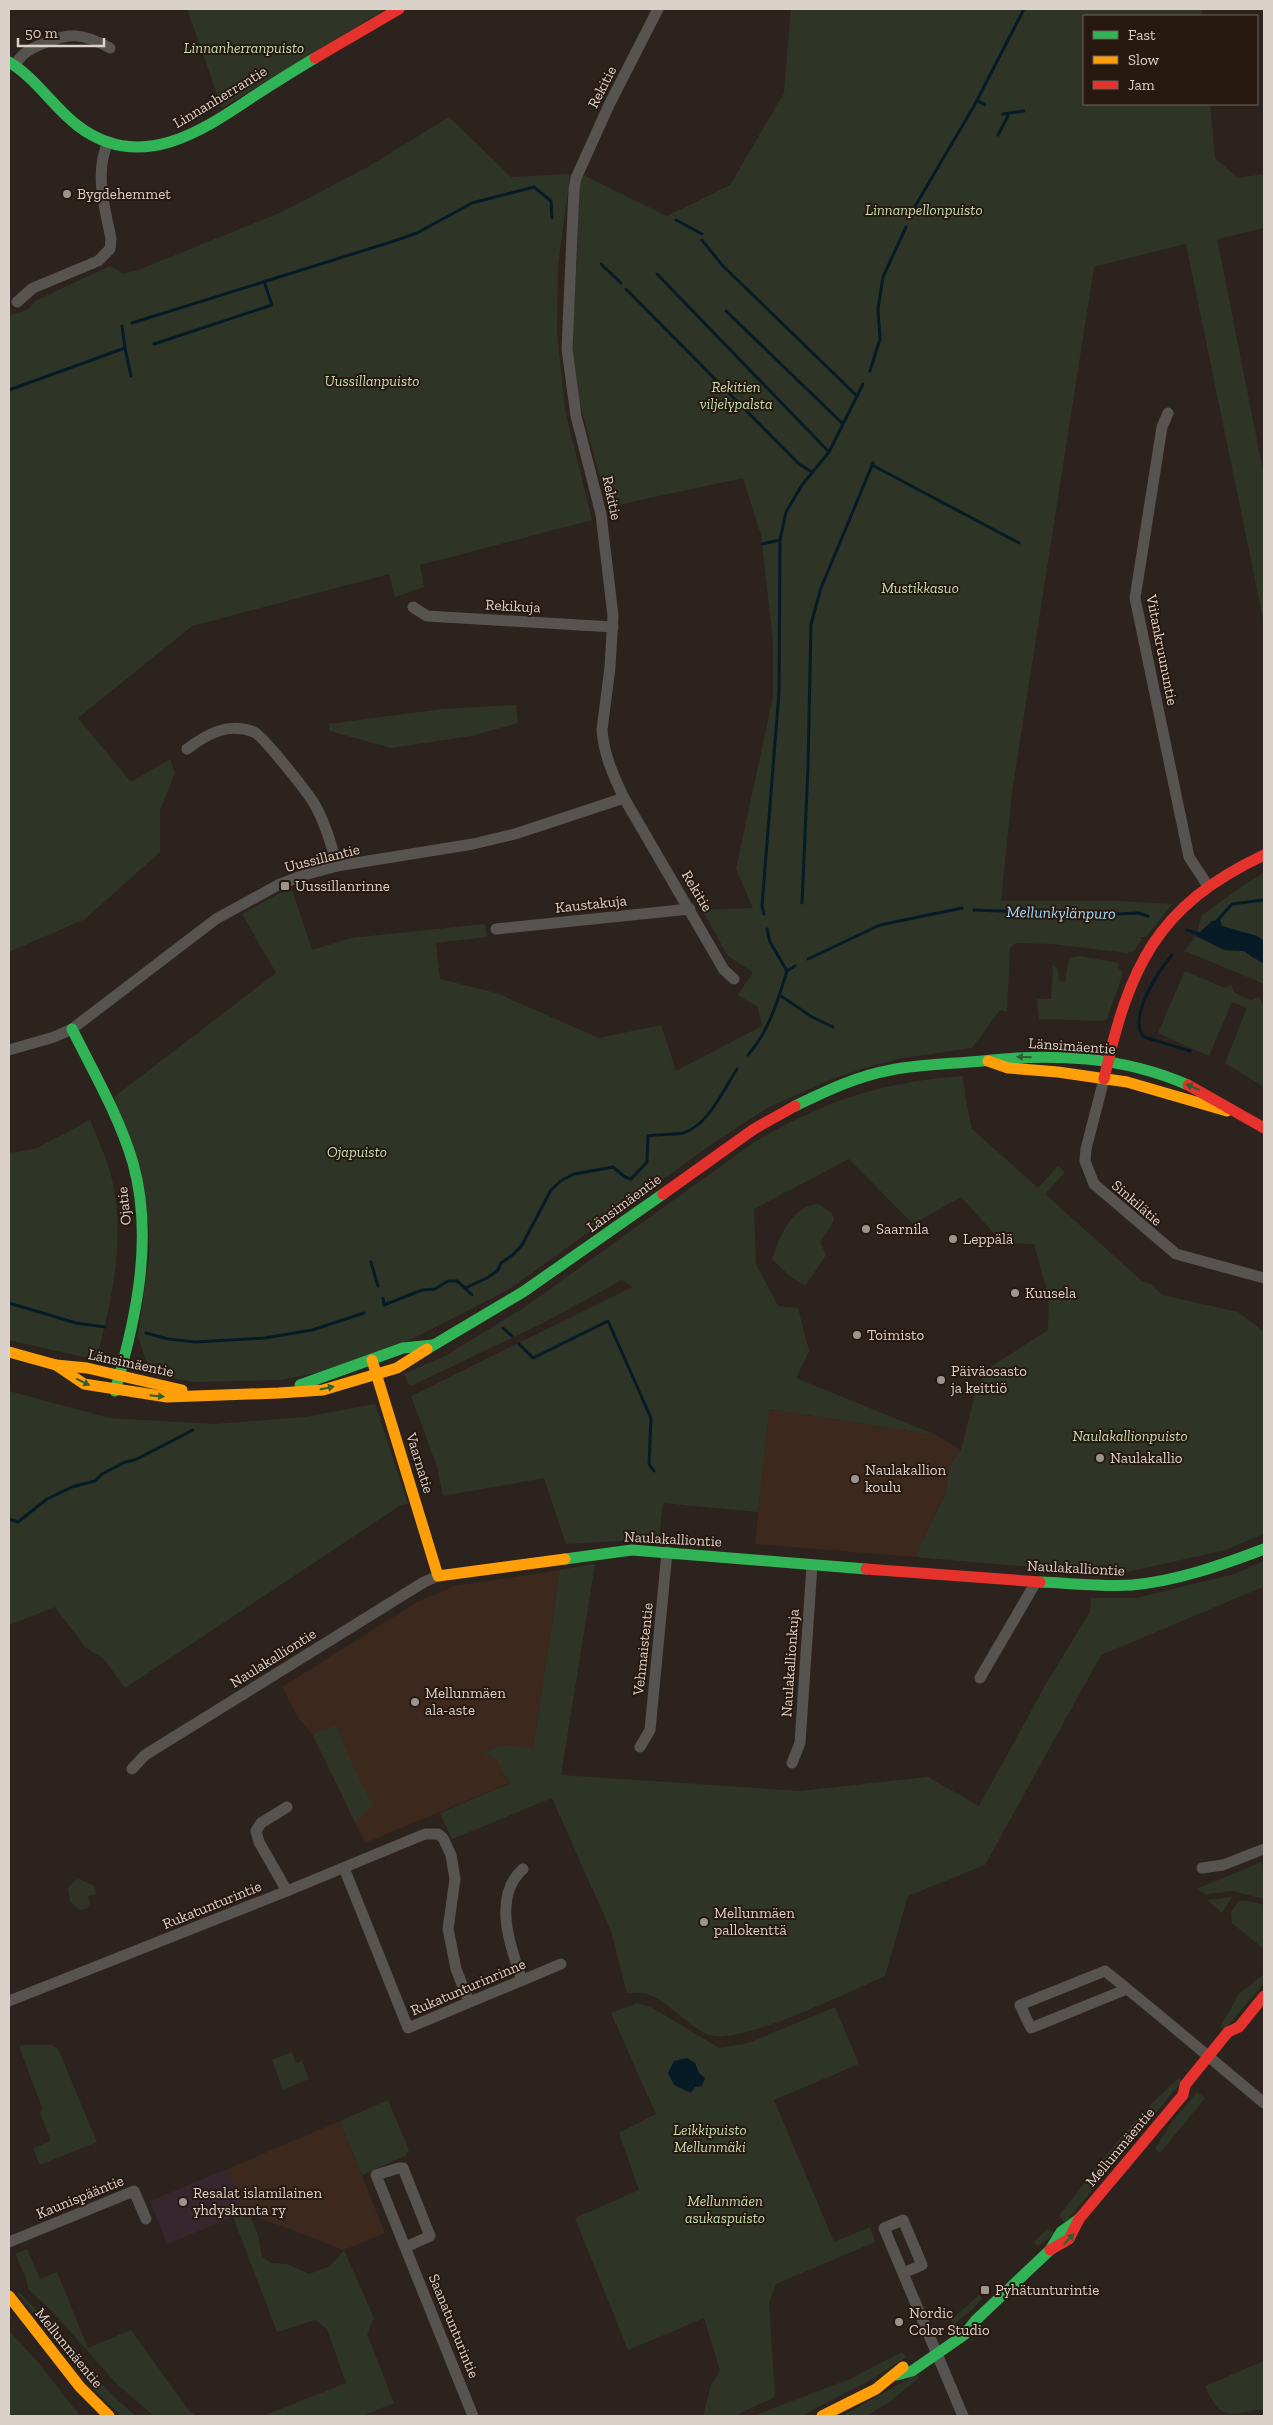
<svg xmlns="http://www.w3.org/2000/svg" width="1273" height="2425" font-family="'Zilla Slab',serif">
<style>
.commercial{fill:#36272f}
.built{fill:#3c281c}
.green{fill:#2e3527}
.water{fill:#071b27}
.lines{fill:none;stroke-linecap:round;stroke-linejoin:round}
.stream{stroke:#071b27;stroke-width:3}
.street{stroke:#565350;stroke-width:11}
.fast{stroke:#30b455;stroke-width:11}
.slow{stroke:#ff9f0a;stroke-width:11}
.jam{stroke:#e5322d;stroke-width:11}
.oneway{fill:#2b5f2f}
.poi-dot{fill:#9e948f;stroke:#271910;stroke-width:2}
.labels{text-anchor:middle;stroke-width:4;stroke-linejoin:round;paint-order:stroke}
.park-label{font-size:15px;font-style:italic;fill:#c2dfb0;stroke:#271910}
.street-label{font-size:15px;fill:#dbd1cb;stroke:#271910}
.poi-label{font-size:15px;fill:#dbd1cb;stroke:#271910;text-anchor:start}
.water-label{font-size:16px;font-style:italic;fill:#a5d9fa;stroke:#271910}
</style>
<rect width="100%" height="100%" fill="#2c231f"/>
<polygon class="commercial" points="227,2169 245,2212 167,2244 150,2201"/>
<g class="built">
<polygon points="768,1409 936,1435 961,1450 949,1467 946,1492 915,1557 755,1544"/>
<polygon points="560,1570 529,1775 365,1843 313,1735 298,1718 282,1687 417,1602 455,1586"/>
<polygon points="340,2121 385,2233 344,2250 245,2212 227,2169"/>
</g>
<g class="green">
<polygon points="187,9 386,9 222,108"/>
<polygon points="791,9 1201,9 1202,16 1084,16 1084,104 1210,104 1215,158 1238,178 1264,174 1264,228 1217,239 1264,476 1264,623 1186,244 1094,267 1012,792 1001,901 1116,901 1172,904 1146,937 1140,937 1142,939 1134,951 1127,953 1053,944 1016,943 1010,948 1007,1011 1000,1010 972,1048 902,1058 868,1067 832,1079 767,1108 712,1144 508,1290 396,1347 322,1372 279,1380 195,1382 151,1375 138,1336 149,1257 149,1225 114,1097 276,973 242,914 291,887 312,950 351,938 485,924 487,937 436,943 440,979 496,993 599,1038 661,1025 676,1071 762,1026 758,1007 738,995 753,972 728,956 702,910 753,908 736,869 773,697 773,641 761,535 743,478 608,507 579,400 571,348 577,259 579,173 667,216 730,185 784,93"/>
<polygon points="449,117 511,177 569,174 570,176 558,265 557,332 565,410 592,520 420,565 424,587 395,597 389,574 192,626 78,718 131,782 170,759 175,773 160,810 160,852 85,919 9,952 9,316 30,308 35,301 110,266 123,274 138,270 282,212 366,168"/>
<polygon points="516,705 518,723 471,736 391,748 330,731 328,724 443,709"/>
<polygon points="1264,873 1264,941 1257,936 1233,930 1212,921 1197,934 1201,916 1245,884"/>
<path d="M 1196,936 L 1224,950 L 1244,951 C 1251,957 1258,959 1264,964 L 1264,984 L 1185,951 Z"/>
<polygon points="1079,956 1119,963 1118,968 1123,973 1107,1019 1103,1021 1039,1019 1037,999 1051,999 1053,965 1058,969 1059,981 1065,982 1069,958"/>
<polygon points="1185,971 1225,988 1231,985 1235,993 1251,1000 1259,997 1264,1007 1264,1087 1225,1063 1247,1008 1232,1002 1209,1056 1158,1033"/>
<path d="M 963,1076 L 965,1096 L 972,1129 L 1038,1188 L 1058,1166 L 1065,1172 L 1045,1194 L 1142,1281 L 1152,1285 L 1162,1295 L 1238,1312 L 1264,1332 L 1264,1534 L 1225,1550 L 1118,1574 L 915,1557 L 946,1492 L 949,1467 L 961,1450 L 976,1390 L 989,1368 L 1048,1330 L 1049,1298 L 1034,1244 L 1003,1243 L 961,1197 L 913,1224 L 849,1159 L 754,1209 L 756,1264 L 778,1306 L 798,1308 L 809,1351 L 796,1378 L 936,1435 L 769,1409 L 758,1512 L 663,1503 L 659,1538 L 656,1539 L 566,1544 L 544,1478 L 443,1496 L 437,1467 L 411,1396 L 632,1287 L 622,1280 L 545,1322 L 413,1385 L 408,1384 L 404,1374 L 445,1356 L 525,1307 L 753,1143 C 824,1101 881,1082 963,1076 Z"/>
<path d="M 90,1120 C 99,1142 110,1165 114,1189 C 124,1248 111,1304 96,1360 L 9,1340 L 9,1153 L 35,1149 Z"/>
<path d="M 818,1204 L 831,1212 L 834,1219 L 830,1228 L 820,1242 L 826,1255 L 805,1286 L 790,1276 L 772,1259 C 780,1237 790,1207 818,1204 Z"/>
<polygon points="9,1391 109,1418 215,1424 305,1417 375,1404 408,1504 401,1505 125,1688 104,1659 86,1648 55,1607 9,1625"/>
<path d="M 1264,1561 L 1264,1590 L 1263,1587 L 1101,1655 L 985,1865 L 908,1896 L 885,1976 C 852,1990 740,2046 710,2035 C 689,2028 669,2002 650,1995 C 644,1992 634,1993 627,1993 L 611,1931 L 552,1798 L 452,1839 L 440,1813 L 511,1783 L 503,1773 L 497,1759 L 484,1753 L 503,1745 L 533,1749 L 560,1570 L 595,1564 L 561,1775 L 800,1791 L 928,1777 L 979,1806 L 1047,1682 L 1090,1612 L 1091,1598 L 1136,1598 L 1235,1574 Z"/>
<polygon points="336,1725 353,1766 373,1806 355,1822 313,1735"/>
<polygon points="1261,1862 1264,1868 1264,1899 1233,1891 1206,1894 1197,1889"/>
<polygon points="79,1879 94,1886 96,1894 88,1896 90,1903 87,1909 79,1910 70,1901 68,1888 74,1881"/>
<polygon points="1232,1897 1222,1913 1207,1900"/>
<polygon points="1239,1901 1248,1901 1264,1905 1264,1949 1232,1923 1231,1912"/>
<polygon points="1264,1974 1264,1983 1225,2029 1220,2027 1239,1994"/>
<polygon points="637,2003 651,2007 719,2048 748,2043 835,2007 859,2064 774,2100 834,2242 870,2227 875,2242 776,2284 769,2302 775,2397 734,2416 703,2416 711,2385 720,2370 704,2318 628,2350 575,2218 639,2190 619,2133 656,2114 611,2013"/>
<polygon points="24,2045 51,2045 58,2049 97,2142 40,2165 33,2148 51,2141 40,2112 43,2110 20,2049 20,2046"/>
<polygon points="292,2052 296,2063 302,2061 309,2079 283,2090 272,2060"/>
<path d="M 1179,2078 L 1182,2081 L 1065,2223 L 1059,2216 C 1096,2168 1133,2118 1179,2078 Z"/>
<polygon points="1197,2092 1205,2098 1160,2153 1155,2149 1170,2124"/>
<polygon points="388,2100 409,2150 405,2156 362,2175 340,2121"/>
<polygon points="248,2211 258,2235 262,2257 272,2263 287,2264 309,2274 330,2266 344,2250 374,2318 367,2334 394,2403 362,2416 263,2416 346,2383 327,2329 315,2320 277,2332 233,2217"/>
<polygon points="1047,2229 1056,2233 1038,2246 1034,2242"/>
<polygon points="27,2249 40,2279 57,2272 88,2348 131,2330 189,2411 198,2416 154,2416 117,2384 53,2312 28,2289 26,2278 15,2254"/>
<path d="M 19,2292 C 59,2332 92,2380 136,2416 L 121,2416 L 92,2388 L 17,2293 Z"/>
<polygon points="979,2295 982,2298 973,2309 953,2325 951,2320"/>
<polygon points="9,2331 38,2362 80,2416 9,2416"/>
<polygon points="902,2352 906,2357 874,2378 801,2416 753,2416 850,2379"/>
<path d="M 1264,2361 L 1264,2410 L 1261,2409 C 1227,2416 1220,2419 1205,2386 Z"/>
<polygon points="917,2374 919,2378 888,2403 866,2416 842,2416"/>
</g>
<g class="water">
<path d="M 1220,920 L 1222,926 L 1257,936 L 1264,941 L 1264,964 C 1257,959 1251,957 1244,951 L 1224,950 L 1196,936 L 1212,921 Z"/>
<polygon points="687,2058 695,2063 699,2073 705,2078 702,2086 695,2087 691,2093 674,2085 668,2073 674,2061"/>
</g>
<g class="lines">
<g class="stream">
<polyline points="977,100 985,105"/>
<polyline points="1003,114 1024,111"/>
<polyline points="998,135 1008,116"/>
<polyline points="911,213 974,106 1024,9"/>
<polyline points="676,220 702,234"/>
<polyline points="702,240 722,265 857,396"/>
<polyline points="601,264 621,283"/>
<polyline points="657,274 829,452"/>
<polyline points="626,289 799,464 812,472"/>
<polyline points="726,311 843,424"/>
<polyline points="132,323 391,242 417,233 472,203 534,187 551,201 552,218"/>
<polyline points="122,326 125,348 131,376"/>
<polyline points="154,344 272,305 264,281"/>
<polyline points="870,371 880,339 878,309 883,277 906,227"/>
<polyline points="9,390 125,348"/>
<polyline points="872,465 1019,543"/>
<polyline points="762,544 780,540"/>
<polyline points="802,903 808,766 811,624 821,588 873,463"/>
<polyline points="974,910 1097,915 1138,913 1148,916"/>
<polyline points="764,914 762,906 779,692 780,540 786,512 802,485 829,452 863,384"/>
<polyline points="1216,922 1232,904 1264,900"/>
<polyline points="767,929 770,942 787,971"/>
<polyline points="1187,930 1199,934"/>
<path d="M 1172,955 C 1159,970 1127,1018 1144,1037 L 1190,1051"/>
<polyline points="808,959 880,925 962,908"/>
<polyline points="781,996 812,1017 833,1027"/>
<path d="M 748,1055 C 769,1031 778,1000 787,971 L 795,966"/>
<polyline points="371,1262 378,1286"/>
<polyline points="465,1288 472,1295"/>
<path d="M 383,1298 L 384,1305 L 422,1290 L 435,1289 L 448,1281 L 457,1281 L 465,1288 L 487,1278 L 498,1270 L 501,1263 L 514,1254 L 522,1245 L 551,1190 L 562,1180 L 574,1174 L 613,1167 L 625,1177 L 631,1179 L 647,1162 L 648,1136 C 659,1134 672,1135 683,1133 C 708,1126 724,1089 737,1069"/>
<polyline points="9,1303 76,1323 105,1327"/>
<polyline points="503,1328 512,1336"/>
<polyline points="146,1333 168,1339 195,1342 265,1338 312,1330 364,1313"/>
<polyline points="519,1344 533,1358 608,1321 651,1418 649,1464 654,1471"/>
<polyline points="9,1519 18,1522 47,1499 72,1487 95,1481 102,1474 125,1462 135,1460 193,1430"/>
</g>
<g class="street">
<path d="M 658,9 L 609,105 L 576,178 L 574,189 L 567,349 L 576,416 L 601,514 L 613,616 L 610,667 L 602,730 C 604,755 613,775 624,798 L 724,970 L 734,979"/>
<path d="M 15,65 C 22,53 30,49 42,44 C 70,32 83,33 110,48"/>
<path d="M 17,302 L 33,288 L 98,261 L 110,249 L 111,239 C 105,207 94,174 108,142"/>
<polyline points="1168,413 1162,427 1135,598 1189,857 1208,886"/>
<polyline points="413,607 427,616 613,627"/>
<path d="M 187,749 C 207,734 228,722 254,732 C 263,736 309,794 315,805 C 325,823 332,846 337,866"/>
<polyline points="496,929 690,909"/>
<polyline points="9,1050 54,1037 72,1029 216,919 278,885 304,875 337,866 473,844 515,834 624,798"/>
<polyline points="1104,1079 1086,1149 1085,1161 1094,1184 1176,1254 1264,1278"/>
<polyline points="980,1678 1036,1582"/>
<polyline points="640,1747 650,1730 667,1552"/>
<polyline points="792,1763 800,1743 812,1565"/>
<polyline points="132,1769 145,1755 166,1742 424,1582 438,1576"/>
<polyline points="287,1807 261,1823 256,1831 259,1842 287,1891"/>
<polyline points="344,1868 408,2028 561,1964"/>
<polyline points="1202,1868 1223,1865 1264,1849"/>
<path d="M 522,1980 C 510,1947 492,1896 523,1869"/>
<path d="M 1127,1989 L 1031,2028 L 1020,2005 L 1105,1971 C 1159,2014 1211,2059 1264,2103"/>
<polyline points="9,2001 287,1891 425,1834 438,1834 443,1838 451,1855 455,1879 448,1929 456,1969 469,2002"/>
<polyline points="9,2242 134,2191 146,2219"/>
<polyline points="406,2247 430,2236 403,2168 399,2168 376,2175 473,2416"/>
<polyline points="903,2273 922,2265 903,2220 884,2228 963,2416"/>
</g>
<g class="fast">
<path d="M 9,62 C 37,79 53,107 78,126 C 140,173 201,132 254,96 C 274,83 295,70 315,58"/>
<path d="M 72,1029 C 94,1073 119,1116 133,1163 C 154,1238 136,1319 115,1391"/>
<path d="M 795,1106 C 826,1091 857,1076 891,1070 C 921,1064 952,1064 982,1061 C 1052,1053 1122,1056 1188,1085"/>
<polyline points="427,1349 523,1292 663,1194"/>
<polyline points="300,1385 403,1348 433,1345"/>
<polyline points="565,1559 632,1550 866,1569"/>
<path d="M 1040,1582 C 1070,1583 1102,1587 1132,1585 C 1177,1581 1222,1565 1264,1549"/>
<polyline points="897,2375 912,2371 964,2335 976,2320 1050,2250 1061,2232 1079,2219"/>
</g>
<g class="slow">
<polyline points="988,1061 1008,1068 1058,1072 1127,1082 1227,1111"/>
<polyline points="9,1352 56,1365 87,1368 182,1390"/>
<polyline points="372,1360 438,1576 565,1559"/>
<polyline points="56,1365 84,1384 167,1397 279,1393 323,1390 397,1368 427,1349"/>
<polyline points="9,2296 80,2387 109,2416"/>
<polyline points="822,2416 876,2389 903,2367"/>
</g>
<g class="jam">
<polyline points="315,58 399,9"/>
<path d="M 1104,1079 C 1129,967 1156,906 1264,855"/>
<polyline points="1188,1085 1264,1128"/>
<polyline points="663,1194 754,1129 795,1106"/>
<polyline points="866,1569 1040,1582"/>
<polyline points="1050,2250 1069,2239 1079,2219 1183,2095 1185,2085 1228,2032 1239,2027 1264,1996"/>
</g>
</g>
<defs><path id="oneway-solid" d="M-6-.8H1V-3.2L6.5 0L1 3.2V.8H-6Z" transform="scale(1.25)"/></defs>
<g class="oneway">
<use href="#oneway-solid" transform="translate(1024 1057) rotate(-178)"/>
<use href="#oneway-solid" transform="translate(1193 1087) rotate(-156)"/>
<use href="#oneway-solid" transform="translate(83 1382) rotate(26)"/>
<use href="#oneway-solid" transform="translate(327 1388) rotate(-12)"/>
<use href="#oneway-solid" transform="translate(157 1396) rotate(6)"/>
<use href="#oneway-solid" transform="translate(1069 2239) rotate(-46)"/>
</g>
<g class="poi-dot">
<circle cx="67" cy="194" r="5"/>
<rect x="280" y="881" width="10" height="10" rx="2.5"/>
<circle cx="866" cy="1229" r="5"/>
<circle cx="953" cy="1239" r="5"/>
<circle cx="1015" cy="1293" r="5"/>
<circle cx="857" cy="1335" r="5"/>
<circle cx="941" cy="1380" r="5"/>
<circle cx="1100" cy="1458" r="5"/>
<circle cx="855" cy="1479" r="5"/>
<circle cx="415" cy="1702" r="5"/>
<circle cx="704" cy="1922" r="5"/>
<circle cx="183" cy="2202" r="5"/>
<rect x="980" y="2285" width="10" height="10" rx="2.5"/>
<circle cx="899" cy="2322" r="5"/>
</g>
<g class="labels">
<g class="park-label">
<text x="244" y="53">Linnanherranpuisto</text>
<text x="924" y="215">Linnanpellonpuisto</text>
<text x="372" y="386">Uussillanpuisto</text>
<text x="736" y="392">Rekitien<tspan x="736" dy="17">viljelypalsta</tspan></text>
<text x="920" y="593">Mustikkasuo</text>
<text x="357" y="1157">Ojapuisto</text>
<text x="1130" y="1441">Naulakallionpuisto</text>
<text x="710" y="2135">Leikkipuisto<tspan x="710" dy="17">Mellunmäki</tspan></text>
<text x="725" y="2206">Mellunmäen<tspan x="725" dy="17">asukaspuisto</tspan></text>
</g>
<g class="street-label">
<text transform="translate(602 87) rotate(-63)" y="5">Rekitie</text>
<text transform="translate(220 97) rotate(-31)" y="5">Linnanherrantie</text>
<text transform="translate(612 498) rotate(78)" y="5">Rekitie</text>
<text transform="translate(513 606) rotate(3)" y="5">Rekikuja</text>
<text transform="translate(1162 650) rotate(79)" y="5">Viitankruununtie</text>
<text transform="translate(322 858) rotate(-14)" y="5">Uussillantie</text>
<text transform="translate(697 891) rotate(59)" y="5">Rekitie</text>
<text transform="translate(591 904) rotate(-6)" y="5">Kaustakuja</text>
<text transform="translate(1072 1046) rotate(4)" y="5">Länsimäentie</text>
<text transform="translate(624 1203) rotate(-36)" y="5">Länsimäentie</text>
<text transform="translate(1137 1203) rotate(41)" y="5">Sinkilätie</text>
<text transform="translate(124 1206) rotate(-96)" y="5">Ojatie</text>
<text transform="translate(131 1363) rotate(12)" y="5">Länsimäentie</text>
<text transform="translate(420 1463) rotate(73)" y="5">Vaarnatie</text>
<text transform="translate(673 1539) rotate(3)" y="5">Naulakalliontie</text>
<text transform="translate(1076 1568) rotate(3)" y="5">Naulakalliontie</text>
<text transform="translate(643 1649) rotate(-84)" y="5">Vehmaistentie</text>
<text transform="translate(273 1658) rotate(-32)" y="5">Naulakalliontie</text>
<text transform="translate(790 1663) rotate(-86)" y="5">Naulakallionkuja</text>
<text transform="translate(212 1905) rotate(-22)" y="5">Rukatunturintie</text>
<text transform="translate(468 1987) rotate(-23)" y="5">Rukatunturinrinne</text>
<text transform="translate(1120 2147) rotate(-50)" y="5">Mellunmäentie</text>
<text transform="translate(80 2197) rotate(-22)" y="5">Kaunispääntie</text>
<text transform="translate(454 2326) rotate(68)" y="5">Saanatunturintie</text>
<text transform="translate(69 2348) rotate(51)" y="5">Mellunmäentie</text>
</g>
<g class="poi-label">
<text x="77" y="199">Bygdehemmet</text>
<text x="295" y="891">Uussillanrinne</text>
<text x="876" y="1234">Saarnila</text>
<text x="963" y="1244">Leppälä</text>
<text x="1025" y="1298">Kuusela</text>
<text x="867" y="1340">Toimisto</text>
<text x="951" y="1376">Päiväosasto<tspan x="951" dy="17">ja keittiö</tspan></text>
<text x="1110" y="1463">Naulakallio</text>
<text x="865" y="1475">Naulakallion<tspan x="865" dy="17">koulu</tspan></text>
<text x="425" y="1698">Mellunmäen<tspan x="425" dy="17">ala-aste</tspan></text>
<text x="714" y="1918">Mellunmäen<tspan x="714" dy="17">pallokenttä</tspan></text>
<text x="193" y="2198">Resalat islamilainen<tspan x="193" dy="17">yhdyskunta ry</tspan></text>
<text x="995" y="2295">Pyhätunturintie</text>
<text x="909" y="2318">Nordic<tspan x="909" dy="17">Color Studio</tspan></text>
</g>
<g class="water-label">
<text transform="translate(1061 912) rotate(1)" y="6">Mellunkylänpuro</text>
</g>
</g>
<rect width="1273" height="2425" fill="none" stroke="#dbd1cb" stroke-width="20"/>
<rect x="1083" y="15" width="175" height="90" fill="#271910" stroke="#6f635b"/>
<rect x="1093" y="31" width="25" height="8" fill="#30b455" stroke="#6f635b"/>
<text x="1128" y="40" font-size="15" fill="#dbd1cb">Fast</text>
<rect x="1093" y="56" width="25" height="8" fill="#ff9f0a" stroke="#6f635b"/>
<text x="1128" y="65" font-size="15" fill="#dbd1cb">Slow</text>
<rect x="1093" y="81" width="25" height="8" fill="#e5322d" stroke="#6f635b"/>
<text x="1128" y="90" font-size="15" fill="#dbd1cb">Jam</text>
<path d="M18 38v8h86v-8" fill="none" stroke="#dbd1cb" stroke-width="2.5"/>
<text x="25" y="38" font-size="15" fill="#dbd1cb" stroke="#271910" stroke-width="4" paint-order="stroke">50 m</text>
</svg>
